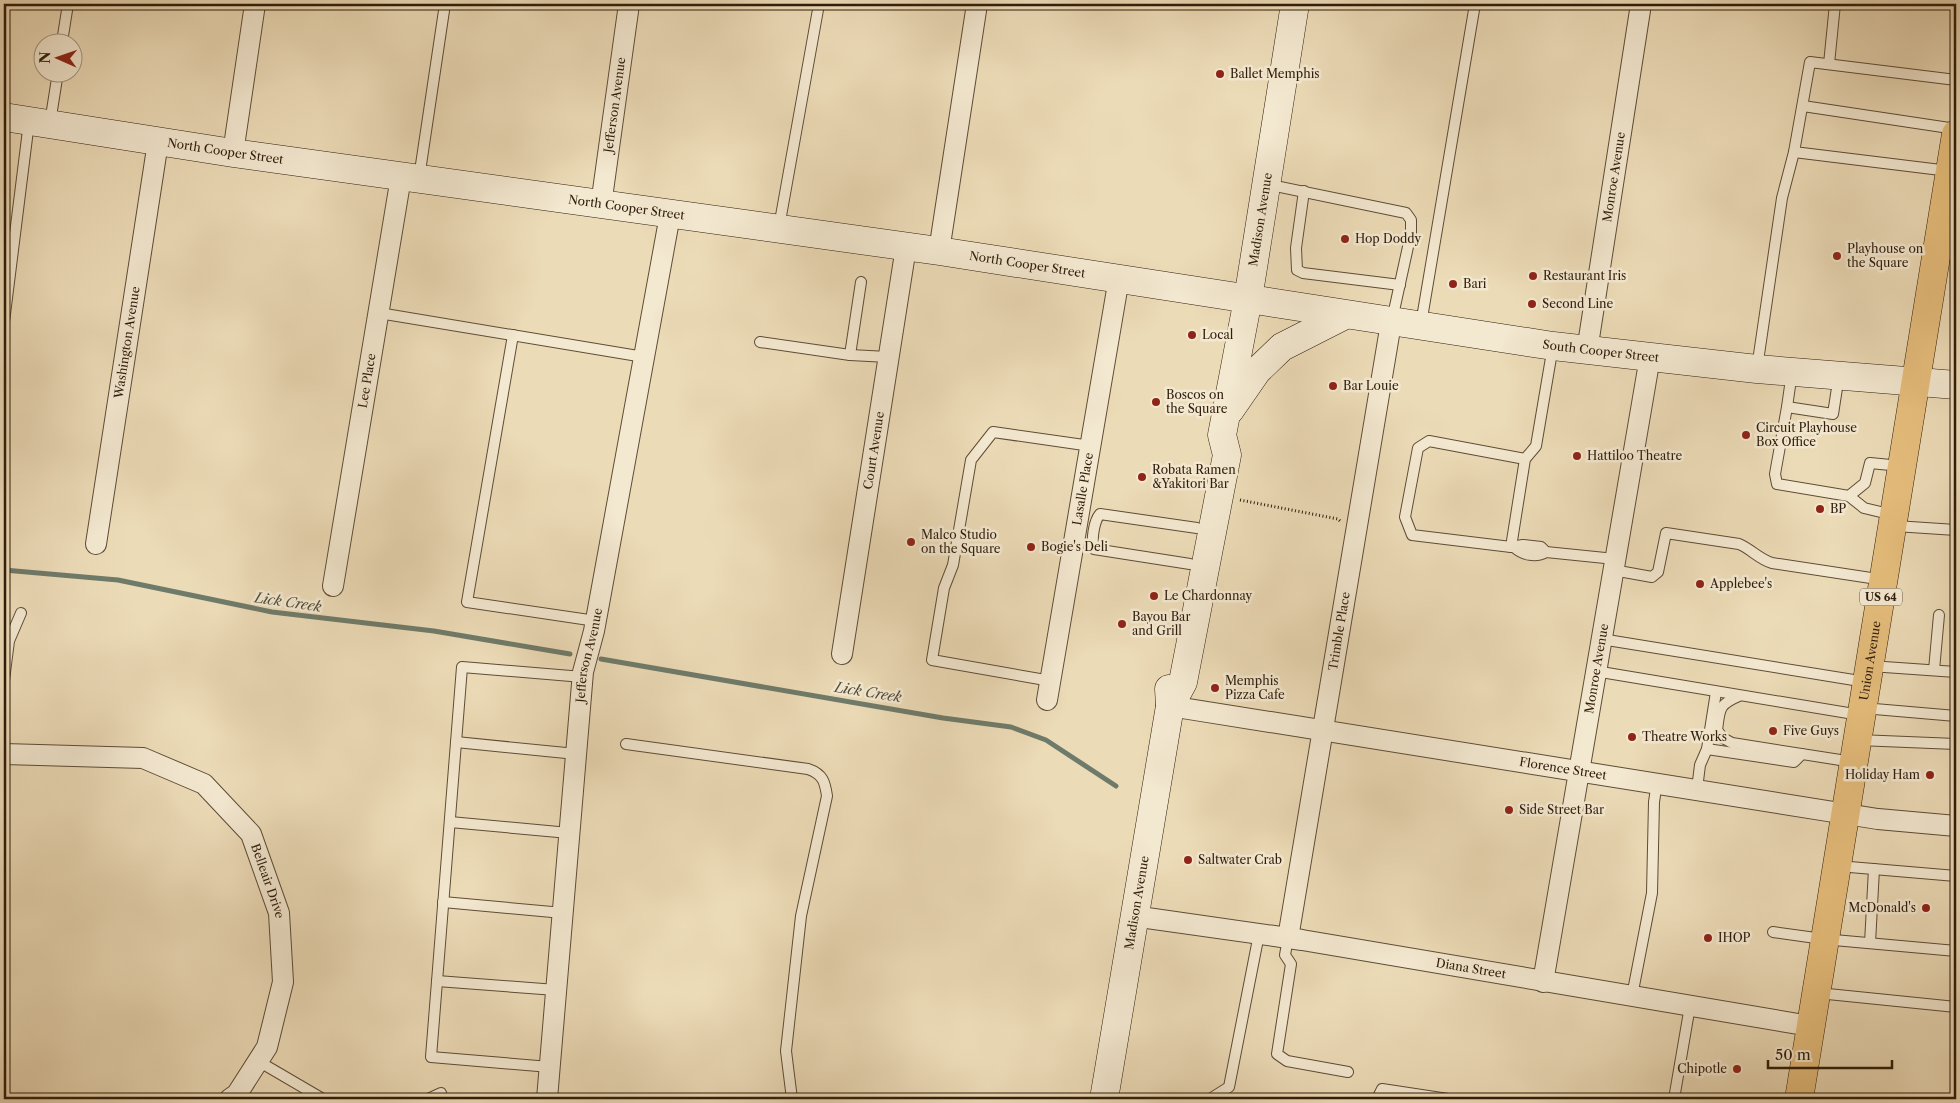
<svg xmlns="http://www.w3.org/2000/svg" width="1960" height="1103" font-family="'Libre Caslon Text',serif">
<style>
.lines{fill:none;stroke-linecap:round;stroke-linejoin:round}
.stream{stroke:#6f7b6a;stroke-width:5}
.lane-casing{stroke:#5e4c36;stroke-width:12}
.street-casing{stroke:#5e4c36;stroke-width:22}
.secondary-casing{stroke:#2f1c0b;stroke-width:29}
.primary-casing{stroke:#2f1c0b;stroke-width:29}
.path{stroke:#2f1c0b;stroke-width:3;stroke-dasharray:1 2.5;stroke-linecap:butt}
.lane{stroke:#f3e8d0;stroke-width:10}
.street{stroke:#f3e8d0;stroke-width:20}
.secondary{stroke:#f3e8d0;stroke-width:28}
.primary{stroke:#e6be7c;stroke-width:28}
.poi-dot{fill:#8f2418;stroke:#f3e8d0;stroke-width:2}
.labels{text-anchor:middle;stroke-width:5;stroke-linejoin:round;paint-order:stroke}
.shield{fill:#f3e8d0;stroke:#6a5946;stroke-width:1}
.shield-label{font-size:11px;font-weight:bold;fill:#2f1c0b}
.poi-label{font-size:12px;fill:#2f1c0b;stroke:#f3e8d0;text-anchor:start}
.street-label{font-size:12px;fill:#2f1c0b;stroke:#f3e8d0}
.water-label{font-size:14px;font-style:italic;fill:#4f4c3b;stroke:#f3e8d0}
</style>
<rect width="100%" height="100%" fill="#ecdbb7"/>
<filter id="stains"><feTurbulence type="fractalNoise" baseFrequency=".004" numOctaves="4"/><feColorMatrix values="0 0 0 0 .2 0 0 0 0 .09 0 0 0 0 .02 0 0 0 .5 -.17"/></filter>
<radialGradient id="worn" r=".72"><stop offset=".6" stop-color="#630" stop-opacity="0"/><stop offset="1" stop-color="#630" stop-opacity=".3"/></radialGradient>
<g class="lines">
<g class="stream">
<polyline points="4,570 118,580 272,612 434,631 570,654"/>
<polyline points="601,659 943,718 1011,727 1046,740 1116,786"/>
</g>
<g class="lane-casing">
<g id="lane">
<polyline points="62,42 68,4"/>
<polyline points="1829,64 1835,4"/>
<polyline points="1803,106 1956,129"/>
<polyline points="50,123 58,72"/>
<polyline points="1949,171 1794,152 1810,62 1956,80"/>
<polyline points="419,178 445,4"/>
<polyline points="1266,184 1406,213 1411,220 1411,233 1392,320"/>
<polyline points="1304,191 1296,248 1297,270 1303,273 1400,285"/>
<polyline points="779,227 819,4"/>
<polyline points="379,313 644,357"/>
<polyline points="4,322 29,122"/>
<polyline points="1421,324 1475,4"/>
<polyline points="513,335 467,602 596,621"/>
<polyline points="760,342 850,355 888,357"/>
<polyline points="850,355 861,282"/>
<polyline points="1757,368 1782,198 1794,152"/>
<polyline points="1792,372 1787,407 1833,414 1839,375"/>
<polyline points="1787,407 1775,474 1777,484 1849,496 1865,483 1870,463 1901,466"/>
<polyline points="1525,459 1429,441 1418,448 1405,517 1412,535 1511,547 1525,459 1536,446 1553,346"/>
<polyline points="1849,496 1864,508 1893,515"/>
<polyline points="1895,526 1956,530"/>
<polyline points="1511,547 1523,545 1541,547 1546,552"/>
<path d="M 1515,548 C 1523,555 1536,558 1546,552 L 1615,559"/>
<path d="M 1190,564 L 1094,549 C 1091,540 1094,521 1100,514 L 1197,528"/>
<path d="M 1613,570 L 1652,577 L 1658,572 L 1666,533 L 1739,544 C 1751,549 1759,559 1772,563 L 1884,580"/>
<polyline points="1601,639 1866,682"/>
<polyline points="1870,666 1956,672"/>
<polyline points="1934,670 1939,615"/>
<polyline points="1595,671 1860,715"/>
<polyline points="4,680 9,641 21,613"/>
<polyline points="1051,681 932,660 944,588 953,565 971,460 993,432 1091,446"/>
<path d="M 1739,696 C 1718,705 1720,709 1717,730 L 1723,738 L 1732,743 L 1853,762"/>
<polyline points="1863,708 1956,716"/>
<polyline points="1858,740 1956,744"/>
<polyline points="456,742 576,754"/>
<path d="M 626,744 L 808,769 C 823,774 825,782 827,796 L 801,916 L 786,1051 L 792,1099"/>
<polyline points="1707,749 1794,762 1802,754"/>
<polyline points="1697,789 1700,765 1707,749 1716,692"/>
<polyline points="450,822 569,833"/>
<polyline points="1838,866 1956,876"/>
<polyline points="443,902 563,913"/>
<polyline points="1773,932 1823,939 1956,951"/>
<polyline points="1288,938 1285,955 1291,964 1277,1054 1287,1061 1348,1072"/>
<polyline points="1870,943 1874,869"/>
<polyline points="437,981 556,990"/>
<polyline points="1818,993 1956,1007"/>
<polyline points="1632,996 1652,893 1654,802 1657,782"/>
<polyline points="258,1061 323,1099"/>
<polyline points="550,1067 431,1057 462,667 583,677"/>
<polyline points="428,1099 441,1093"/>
<polyline points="1210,1099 1229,1087 1259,934"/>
<polyline points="1377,1099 1382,1089 1448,1099"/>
<polyline points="1674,1099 1690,1006"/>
</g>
</g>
<g class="street-casing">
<g id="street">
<polyline points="233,153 255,4"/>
<path id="s1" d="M 601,205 L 629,4"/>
<polyline points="939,251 977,4"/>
<path id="s2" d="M 1587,351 L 1641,4"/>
<path id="s3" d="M 96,544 L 158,142"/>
<path id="s4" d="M 333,586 L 401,177"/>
<path id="s5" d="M 842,654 L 906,247"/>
<path id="s6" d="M 1047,700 L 1119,278"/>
<path id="s7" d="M 1170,706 L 1878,819 L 1956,826"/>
<path id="s8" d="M 4,754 L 143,758 L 204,784 L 251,834 L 279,913 L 283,982 L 267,1047 L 237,1094 L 230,1099"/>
<path id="s9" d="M 1133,916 L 1302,940 L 1810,1026"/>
<path id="s10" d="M 1288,938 L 1391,323"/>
<path id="s11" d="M 1543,982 L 1650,357"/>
<path id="s12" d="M 547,1099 L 583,672 L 594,631 L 670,215"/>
</g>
</g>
<g class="secondary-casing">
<g id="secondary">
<path id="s13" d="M 4,117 L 233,153 L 939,251 L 1553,346 L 1757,369 L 1956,385"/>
<polyline points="1230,410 1257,371 1282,347 1345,315"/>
<path id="s14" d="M 1170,706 L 1183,682 L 1227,455 L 1222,435 L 1248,299 L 1295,4"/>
<path id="s15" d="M 1104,1099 L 1170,706 L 1169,689"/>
</g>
</g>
<g class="primary-casing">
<g id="primary">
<path id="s16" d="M 1799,1099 L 1956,134"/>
</g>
</g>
<polyline class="path" points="1240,500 1338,519 1341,522"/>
<use href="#lane" class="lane"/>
<use href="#street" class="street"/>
<use href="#secondary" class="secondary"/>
<use href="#primary" class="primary"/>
</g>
<g class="poi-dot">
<circle cx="1220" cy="74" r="5"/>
<circle cx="1345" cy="239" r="5"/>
<circle cx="1837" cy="256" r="5"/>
<circle cx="1533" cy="276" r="5"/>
<circle cx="1453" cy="284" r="5"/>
<circle cx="1532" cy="304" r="5"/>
<circle cx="1192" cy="335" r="5"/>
<circle cx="1333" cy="386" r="5"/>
<circle cx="1156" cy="402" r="5"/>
<circle cx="1746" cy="435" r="5"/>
<circle cx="1577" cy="456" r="5"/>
<circle cx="1142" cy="477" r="5"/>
<circle cx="1820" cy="509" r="5"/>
<circle cx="911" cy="542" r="5"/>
<circle cx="1031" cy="547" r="5"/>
<circle cx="1700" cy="584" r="5"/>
<circle cx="1154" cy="596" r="5"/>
<circle cx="1122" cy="624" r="5"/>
<circle cx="1215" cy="688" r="5"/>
<circle cx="1773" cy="731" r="5"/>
<circle cx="1632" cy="737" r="5"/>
<circle cx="1930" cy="775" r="5"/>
<circle cx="1509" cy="810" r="5"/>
<circle cx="1188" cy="860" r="5"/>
<circle cx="1926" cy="908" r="5"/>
<circle cx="1708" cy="938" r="5"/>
<circle cx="1737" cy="1069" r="5"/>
</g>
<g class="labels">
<rect class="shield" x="1860" y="588.5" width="42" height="17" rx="4"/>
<g class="shield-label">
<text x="1881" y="601">US 64</text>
</g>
<g class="poi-label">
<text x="1230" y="78">Ballet Memphis</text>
<text x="1355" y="243">Hop Doddy</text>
<text x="1847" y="253">Playhouse on<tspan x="1847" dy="14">the Square</tspan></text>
<text x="1543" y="280">Restaurant Iris</text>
<text x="1463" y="288">Bari</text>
<text x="1542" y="308">Second Line</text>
<text x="1202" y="339">Local</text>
<text x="1343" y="390">Bar Louie</text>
<text x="1166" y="399">Boscos on<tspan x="1166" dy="14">the Square</tspan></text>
<text x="1756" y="432">Circuit Playhouse<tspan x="1756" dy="14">Box Office</tspan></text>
<text x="1587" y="460">Hattiloo Theatre</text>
<text x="1152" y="474">Robata Ramen<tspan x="1152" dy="14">&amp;Yakitori Bar</tspan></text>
<text x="1830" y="513">BP</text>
<text x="921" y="539">Malco Studio<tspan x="921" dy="14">on the Square</tspan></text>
<text x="1041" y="551">Bogie's Deli</text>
<text x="1710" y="588">Applebee's</text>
<text x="1164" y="600">Le Chardonnay</text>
<text x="1132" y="621">Bayou Bar<tspan x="1132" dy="14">and Grill</tspan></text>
<text x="1225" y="685">Memphis<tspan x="1225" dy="14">Pizza Cafe</tspan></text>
<text x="1783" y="735">Five Guys</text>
<text x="1642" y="741">Theatre Works</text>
<text x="1920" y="779" text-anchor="end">Holiday Ham</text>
<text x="1519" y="814">Side Street Bar</text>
<text x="1198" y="864">Saltwater Crab</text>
<text x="1916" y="912" text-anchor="end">McDonald's</text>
<text x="1718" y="942">IHOP</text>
<text x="1727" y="1073" text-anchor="end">Chipotle</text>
</g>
<g class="street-label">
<text dy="4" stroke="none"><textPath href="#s1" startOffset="101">Jefferson Avenue</textPath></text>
<text dy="4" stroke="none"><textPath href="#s13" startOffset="224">North Cooper Street</textPath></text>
<text dy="4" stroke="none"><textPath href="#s2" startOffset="176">Monroe Avenue</textPath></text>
<text dy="4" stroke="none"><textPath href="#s13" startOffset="629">North Cooper Street</textPath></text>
<text dy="4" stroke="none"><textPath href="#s14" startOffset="498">Madison Avenue</textPath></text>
<text dy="4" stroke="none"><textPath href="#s13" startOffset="1034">North Cooper Street</textPath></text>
<text dy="4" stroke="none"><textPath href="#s3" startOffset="204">Washington Avenue</textPath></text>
<text dy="4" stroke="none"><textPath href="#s13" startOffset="1614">South Cooper Street</textPath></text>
<text dy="4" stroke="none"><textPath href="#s4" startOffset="208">Lee Place</textPath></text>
<text dy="4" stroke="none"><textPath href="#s5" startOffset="206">Court Avenue</textPath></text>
<text dy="4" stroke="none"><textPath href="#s6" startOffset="214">Lasalle Place</textPath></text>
<text dy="4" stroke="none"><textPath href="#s10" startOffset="311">Trimble Place</textPath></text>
<text dy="4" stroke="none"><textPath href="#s12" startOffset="446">Jefferson Avenue</textPath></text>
<text dy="4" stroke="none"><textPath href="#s16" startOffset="444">Union Avenue</textPath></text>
<text dy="4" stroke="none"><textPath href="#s11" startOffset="318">Monroe Avenue</textPath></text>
<text dy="4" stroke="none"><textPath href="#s7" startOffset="398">Florence Street</textPath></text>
<text dy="4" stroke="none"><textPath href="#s8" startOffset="324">Belleair Drive</textPath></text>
<text dy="4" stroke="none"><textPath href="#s15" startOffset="199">Madison Avenue</textPath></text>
<text dy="4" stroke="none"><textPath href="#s9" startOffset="342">Diana Street</textPath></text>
</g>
<g class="water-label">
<text transform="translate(288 602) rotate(8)" y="5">Lick Creek</text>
<text transform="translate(868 692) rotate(9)" y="5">Lick Creek</text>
</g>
</g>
<rect width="1960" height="1103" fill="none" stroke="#ecdbb7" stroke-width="20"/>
<rect x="5" y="5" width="1950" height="1093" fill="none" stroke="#2f1c0b" stroke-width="2.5"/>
<rect x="10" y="10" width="1940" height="1083" fill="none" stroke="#2f1c0b"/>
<g transform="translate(58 58) rotate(272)"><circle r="24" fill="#f3e8d0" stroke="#a59681"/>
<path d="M0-4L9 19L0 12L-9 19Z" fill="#8f2418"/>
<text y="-8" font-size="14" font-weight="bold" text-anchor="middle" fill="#2f1c0b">N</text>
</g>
<path d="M1768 1060v8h124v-8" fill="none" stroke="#2f1c0b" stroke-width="2.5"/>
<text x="1775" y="1060" font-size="15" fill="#2f1c0b" stroke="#f3e8d0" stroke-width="4" paint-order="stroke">50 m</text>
<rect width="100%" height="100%" filter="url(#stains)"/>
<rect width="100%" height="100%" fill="url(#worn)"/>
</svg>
